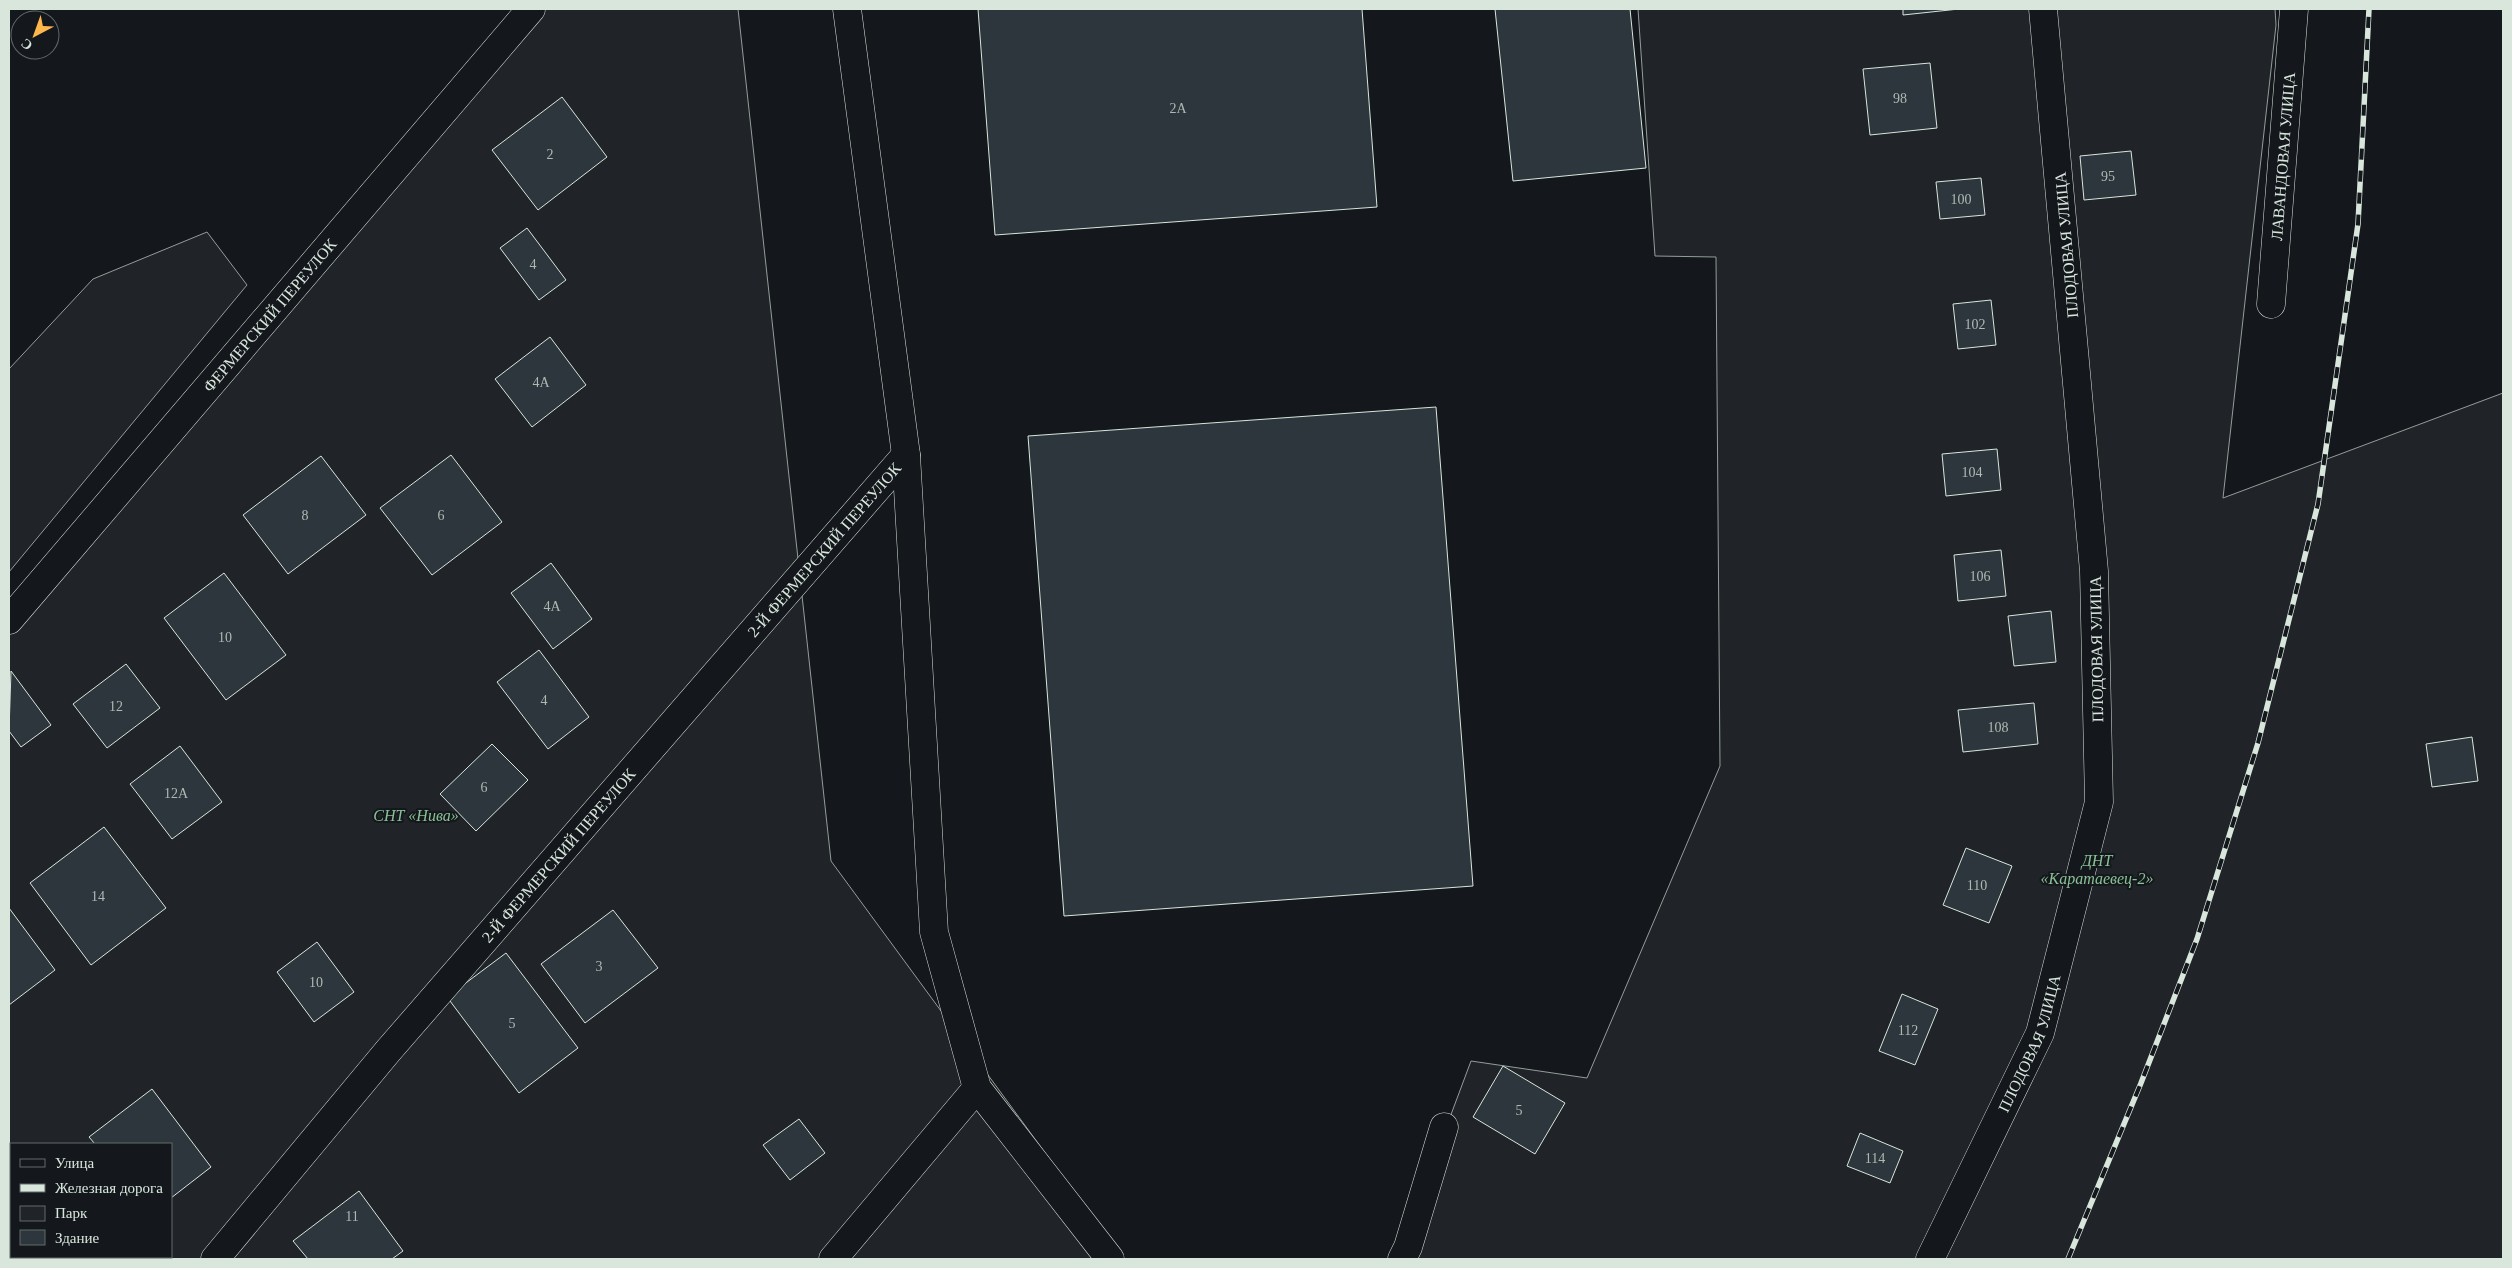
<svg xmlns="http://www.w3.org/2000/svg" width="2512" height="1268" font-family="'Times New Roman',serif">
<style>
.green{fill:#202428;stroke:#939e99;fill-rule:evenodd}
.building{fill:#2c363c;stroke:#d8e6dc}
.lines{fill:none;stroke-linecap:round;stroke-linejoin:round}
.minor-casing{stroke:#d8e6dc;stroke-width:29}
.minor{stroke:#14181c;stroke-width:28}
.rail-casing{stroke:#d8e6dc;stroke-width:5.5}
.rail{stroke:#14181c;stroke-width:4;stroke-dasharray:11;stroke-linecap:butt}
.labels{text-anchor:middle;stroke-width:4;stroke-linejoin:round;paint-order:stroke}
.number-label{font-size:14px;fill:#adbab4}
.street-label{font-size:16px;fill:#d8e6dc;stroke:#14181c}
.park-label{font-size:16px;font-style:italic;fill:#8ac095;stroke:#14181c}
</style>
<rect width="100%" height="100%" fill="#14181c"/>
<g class="green">
<path d="M 529,9 L 738,9 L 831,861 L 1123,1259 L 9,1259 L 9,621 ZM 11,1144 L 171,1144 L 171,1257 L 11,1257 Z"/>
<polygon points="1638,9 2275,9 2276,25 2223,498 2503,393 2503,1259 1397,1259 1471,1061 1587,1078 1720,766 1716,257 1655,256"/>
<polygon points="207,232 247,285 9,572 9,369 93,279"/>
</g>
<g class="building">
<polygon points="978,9 1362,9 1377,207 995,235"/>
<polygon points="1495,9 1630,9 1646,168 1513,181"/>
<polygon points="1903,9 1959,9 1903,15"/>
<polygon points="1930,63 1937,128 1870,135 1863,69"/>
<polygon points="562,97 607,157 538,210 492,150"/>
<polygon points="2131,151 2136,195 2084,200 2080,156"/>
<polygon points="1981,178 1985,215 1940,219 1936,182"/>
<polygon points="527,228 566,280 539,300 500,248"/>
<polygon points="1991,300 1996,345 1958,349 1953,304"/>
<polygon points="550,337 586,385 532,427 495,379"/>
<polygon points="1436,407 1473,886 1064,916 1028,436"/>
<polygon points="1997,449 2001,490 1946,496 1942,454"/>
<polygon points="451,455 502,522 432,575 380,508"/>
<polygon points="321,456 366,515 288,574 243,515"/>
<polygon points="2001,550 2006,596 1958,601 1954,555"/>
<polygon points="551,563 592,619 553,649 511,593"/>
<polygon points="224,573 286,655 226,700 164,618"/>
<polygon points="2051,611 2056,662 2014,666 2008,616"/>
<polygon points="539,650 589,717 548,749 497,682"/>
<polygon points="126,664 160,708 107,748 73,704"/>
<polygon points="11,671 51,725 21,747 9,731"/>
<polygon points="2034,703 2038,744 1963,752 1958,710"/>
<polygon points="2472,737 2478,781 2432,787 2426,744"/>
<polygon points="492,744 528,780 476,831 440,794"/>
<polygon points="180,746 222,802 172,839 130,784"/>
<polygon points="104,827 166,908 91,965 30,883"/>
<polygon points="1966,848 2012,866 1989,923 1943,905"/>
<polygon points="9,908 55,970 9,1005"/>
<polygon points="613,910 658,968 585,1023 541,964"/>
<polygon points="317,942 354,992 314,1022 277,972"/>
<polygon points="506,953 578,1048 519,1093 447,997"/>
<polygon points="1902,994 1938,1009 1915,1065 1879,1051"/>
<polygon points="1503,1066 1565,1103 1535,1154 1473,1117"/>
<polygon points="152,1089 211,1167 171,1198 171,1144 95,1144 89,1137"/>
<polygon points="799,1119 825,1153 790,1180 763,1145"/>
<polygon points="1860,1133 1903,1151 1890,1183 1847,1166"/>
<polygon points="359,1191 403,1251 392,1259 308,1259 293,1241"/>
<polygon points="46,1257 89,1257 91,1259 43,1259"/>
</g>
<g class="lines">
<g class="minor-casing">
<g id="minor">
<polyline points="847,9 906,455 934,932 977,1088 1110,1259"/>
<path id="s1" d="M 2271,304 L 2294,9"/>
<path id="s2" d="M 9,620 L 531,9"/>
<path id="s3" d="M 215,1259 L 388,1051 L 906,455"/>
<polyline points="833,1259 977,1088"/>
<polyline points="1402,1259 1408,1247 1444,1127"/>
<path id="s4" d="M 1930,1259 L 2040,1033 L 2099,802 L 2094,571 L 2043,9"/>
</g>
</g>
<use href="#minor" class="minor"/>
<g class="rail-casing">
<polyline id="rail" points="2068,1259 2141,1083 2197,939 2258,743 2318,504 2358,224 2369,9"/>
</g>
<use href="#rail" class="rail"/>
</g>
<g class="labels">
<g class="number-label">
<text x="1900" y="103">98</text>
<text x="1178" y="113">2А</text>
<text x="550" y="159">2</text>
<text x="2108" y="181">95</text>
<text x="1961" y="204">100</text>
<text x="533" y="269">4</text>
<text x="1975" y="329">102</text>
<text x="541" y="387">4А</text>
<text x="1972" y="477">104</text>
<text x="305" y="520">8</text>
<text x="441" y="520">6</text>
<text x="1980" y="581">106</text>
<text x="552" y="611">4А</text>
<text x="225" y="642">10</text>
<text x="544" y="705">4</text>
<text x="116" y="711">12</text>
<text x="1998" y="732">108</text>
<text x="484" y="792">6</text>
<text x="176" y="798">12А</text>
<text x="1977" y="890">110</text>
<text x="98" y="901">14</text>
<text x="599" y="971">3</text>
<text x="316" y="987">10</text>
<text x="512" y="1028">5</text>
<text x="1908" y="1035">112</text>
<text x="1519" y="1115">5</text>
<text x="1875" y="1163">114</text>
<text x="352" y="1221">11</text>
</g>
<g class="street-label">
<text dy="6" stroke="none"><textPath href="#s1" startOffset="148">ЛАВАНДОВАЯ УЛИЦА</textPath></text>
<text transform="translate(2066 245) rotate(-95)" y="6">ПЛОДОВАЯ УЛИЦА</text>
<text dy="6" stroke="none"><textPath href="#s2" startOffset="401">ФЕРМЕРСКИЙ ПЕРЕУЛОК</textPath></text>
<text dy="6" stroke="none"><textPath href="#s3" startOffset="935">2-Й ФЕРМЕРСКИЙ ПЕРЕУЛОК</textPath></text>
<text transform="translate(2096 649) rotate(-91)" y="6">ПЛОДОВАЯ УЛИЦА</text>
<text dy="6" stroke="none"><textPath href="#s3" startOffset="530">2-Й ФЕРМЕРСКИЙ ПЕРЕУЛОК</textPath></text>
<text dy="6" stroke="none"><textPath href="#s4" startOffset="238">ПЛОДОВАЯ УЛИЦА</textPath></text>
</g>
<g class="park-label">
<text x="416" y="821">СНТ «Нива»</text>
<text x="2097" y="866">ДНТ<tspan x="2097" dy="18">«Каратаевец-2»</tspan></text>
</g>
</g>
<rect width="2512" height="1268" fill="none" stroke="#d8e6dc" stroke-width="20"/>
<rect x="10" y="1143" width="162" height="115" fill="#14181c" stroke="#626a69"/>
<rect x="20" y="1159" width="25" height="8" fill="#14181c" stroke="#626a69"/>
<text x="55" y="1168" font-size="15" fill="#d8e6dc">Улица</text>
<rect x="20" y="1184" width="25" height="8" fill="#d8e6dc" stroke="#626a69"/>
<text x="55" y="1193" font-size="15" fill="#d8e6dc">Железная дорога</text>
<rect x="20" y="1206" width="25" height="15" fill="#202428" stroke="#626a69"/>
<text x="55" y="1218" font-size="15" fill="#d8e6dc">Парк</text>
<rect x="20" y="1230" width="25" height="15" fill="#2c363c" stroke="#626a69"/>
<text x="55" y="1243" font-size="15" fill="#d8e6dc">Здание</text>
<g transform="translate(35 35) rotate(221)"><circle r="24" fill="#14181c" stroke="#626a69"/>
<path d="M0-4L9 19L0 12L-9 19Z" fill="#ffb74d"/>
<text y="-8" font-size="14" font-weight="bold" text-anchor="middle" fill="#d8e6dc">С</text>
</g>
</svg>
